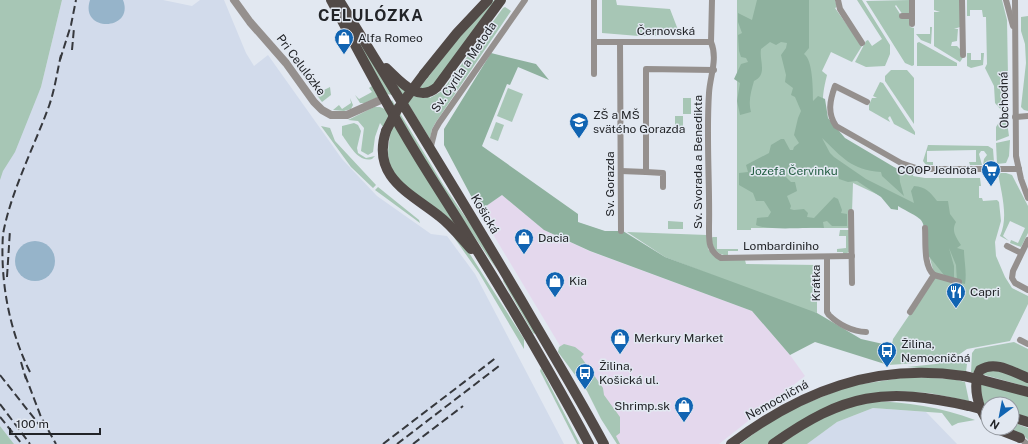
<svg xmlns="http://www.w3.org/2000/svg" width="1028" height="444" font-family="'Public Sans',sans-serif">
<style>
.commercial{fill:#e4d8ed}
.built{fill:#d2dbeb}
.green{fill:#a7c6b5}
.forest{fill:#8eb19e}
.water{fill:#96b4ca}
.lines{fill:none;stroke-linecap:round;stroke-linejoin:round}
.minor{stroke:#95908e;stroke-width:6}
.tertiary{stroke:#95908e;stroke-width:8}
.primary{stroke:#524a47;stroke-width:10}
.rail{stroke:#36383d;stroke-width:2;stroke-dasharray:8 4;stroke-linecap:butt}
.primary-bridge{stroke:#524a47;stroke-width:10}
.labels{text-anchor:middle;stroke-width:3;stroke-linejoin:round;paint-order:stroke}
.street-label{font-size:12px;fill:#222428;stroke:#e2e8f1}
.poi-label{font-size:12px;fill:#222428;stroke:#e2e8f1;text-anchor:start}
.park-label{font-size:12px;fill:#255f44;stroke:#e2e8f1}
.district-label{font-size:16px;font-weight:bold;letter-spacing:1px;fill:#222428;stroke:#e2e8f1}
</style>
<rect width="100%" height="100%" fill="#e2e8f1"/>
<polygon class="commercial" points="502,195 544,230 589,251 752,311 790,355 805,376 719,444 619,444 479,211"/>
<g class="built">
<polygon points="62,0 163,0 192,6 200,0 224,0 246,53 254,66 268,55 342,159 377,196 431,234 447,236 475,274 564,444 14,444 0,426 0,177 41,87"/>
<polygon points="873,408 926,412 957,444 807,444 837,422"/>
</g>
<g class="green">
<polygon points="0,0 62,0 41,87 15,152 3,171 0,180"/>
<polygon points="494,0 496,0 434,87 419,89 459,37"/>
<polygon points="602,0 616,0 617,5 670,9 680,35 639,36 602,33"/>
<path d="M 737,0 L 835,0 L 837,7 L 835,8 L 862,46 L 852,62 L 831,52 L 822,71 L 827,75 C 824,87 820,105 826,118 C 837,142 871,155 893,167 L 903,171 L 905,168 L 914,171 L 913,176 L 925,178 L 980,178 L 981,186 L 979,186 L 979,198 L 982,198 L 983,201 L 997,200 L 999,202 L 1001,221 L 995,242 L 996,256 L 1005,277 L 1012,288 L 1028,296 L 1028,304 L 1010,341 L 967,349 L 957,356 L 933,362 L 888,365 L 893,339 L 935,277 L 929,255 L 925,220 L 904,207 L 853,183 L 852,212 L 849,228 L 751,228 L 751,230 L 737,230 Z"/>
<polygon points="857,0 862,0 890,45 890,54 885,66 866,67 855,62 866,41 868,40 872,46 882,39"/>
<polygon points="910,0 909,15 903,15 896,5 895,6 902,17 909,18 910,27 914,28 914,65 912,66 905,63 866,1"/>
<polygon points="934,0 960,0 960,27 954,29 958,29 957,41 952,42 951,46 957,46 960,49 960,56 964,56 960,62 934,46 934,12 940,12 934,10"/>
<polygon points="967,0 1002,0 1007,20 1008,77 1005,78 1006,112 1003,112 995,103 994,86 985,68 987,64 986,17 983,17 982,10 970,10 970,16 967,16"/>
<polygon points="505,7 511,11 436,122 432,129 430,139 396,84 413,96 425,98 429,96 430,98 442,91 503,8"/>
<polygon points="1028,16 1028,111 1024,110 1021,107 1026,63 1025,44 1021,31 1021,17"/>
<polygon points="348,24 393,95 386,94"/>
<polygon points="930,27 932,27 931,44 921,40 916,34 930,34"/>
<polygon points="919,42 957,63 957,66 917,66 917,43"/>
<polygon points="967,53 971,53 971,60 981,60 981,53 984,53 983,65 971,68 967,66"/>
<polygon points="891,70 907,70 914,78 914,124 885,81 885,76"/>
<polygon points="880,82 883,83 915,132 915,135 894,124 890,116 888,118 890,122 869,110 869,105 872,98 877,98 873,96"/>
<polygon points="372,86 378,97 365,103 360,103 355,95 359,99 372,92 369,88"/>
<polygon points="330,87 331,95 322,102 316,94"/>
<polygon points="508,88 523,94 512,122 497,116"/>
<polygon points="350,98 353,105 351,109 344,111 333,110 339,105 342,109 351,103"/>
<rect x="683" y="98" width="8" height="16"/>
<polygon points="392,100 444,186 480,238 497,270 442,189 391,102"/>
<path d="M 374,107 L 380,107 L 387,110 L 461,231 C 442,216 405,192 393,172 C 386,161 388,148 390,136 L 380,123 L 375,137 L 373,152 L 368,155 L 361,151 L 364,128 L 358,121 L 348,120 Z"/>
<polygon points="1006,115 1009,136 996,141 996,127 1003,116"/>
<rect x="675" y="116" width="8" height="16"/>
<polygon points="496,122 504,125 498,141 490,138"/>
<path d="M 354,123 L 358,125 L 361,131 L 357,148 L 358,153 L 366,158 L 375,156 L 372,159 C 358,163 349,144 342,135 L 342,126 Z"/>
<polygon points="321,126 330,128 335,141 376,185 373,188 351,167"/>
<polygon points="1010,140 1009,156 1006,163 997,164 996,143"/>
<polygon points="928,145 988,146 993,149 994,162 990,162 990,165 983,165 984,159 987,155 984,151 981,151 979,154 982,165 970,165 969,162 976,162 976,150 927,151 927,162 933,162 933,165 926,165 923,161"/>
<path d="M 998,173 L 1006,173 L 1012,175 L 1028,206 L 1028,233 L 1021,247 L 1010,243 L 1011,240 L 1018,243 L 1025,228 L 1010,221 L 1003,236 L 1009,241 L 1000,236 C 1009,217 1001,192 998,173 Z"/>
<polygon points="378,187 419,220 420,223 375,190"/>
<polygon points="668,221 683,222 683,229 668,229"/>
<polygon points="840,230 849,230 849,252 843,255 843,252 837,252 837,249 846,248 846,236 839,236"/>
<polygon points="627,232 707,235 708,249 714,256 745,260 746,264 817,265 817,313 803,310 665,257"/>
<polygon points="453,236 466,248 524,339 524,349 479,273"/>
<path d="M 713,237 L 717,237 L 717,249 L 738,249 L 738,251 L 728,251 L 728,256 C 716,254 713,249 711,238 Z"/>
<polygon points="504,279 536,332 535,334 533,333 503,281"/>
<polygon points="1014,342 1028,349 1028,375 996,363 975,373 971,372 972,353 975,349"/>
<polygon points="564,344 575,347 584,354 581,357 603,388 604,395 620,417 620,433 616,436 620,444 617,444 601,419 587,391 558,352 559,347"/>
<polygon points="957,359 967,364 966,372 907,367 936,364"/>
<polygon points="541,368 580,444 577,444 540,371"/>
<polygon points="992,368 1028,381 1028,387 981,374"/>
<polygon points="908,377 953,379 965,382 969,401 929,393 895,391 792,426 768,444 740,444 780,414 849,386"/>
<polygon points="979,383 1028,395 1028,417 1012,413 1012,404 988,404 988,406 984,405"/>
<path d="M 870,401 C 906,402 941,407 975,420 L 958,423 L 952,426 L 942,413 L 873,408 L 837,422 L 807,444 L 780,444 L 826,415 Z"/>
<polygon points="1012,422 1028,428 1028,440 1022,434 1001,428 1012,428"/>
<polygon points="0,426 14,444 0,444"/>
</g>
<g class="forest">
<path d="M 757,0 L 809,0 L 809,48 L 804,54 C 813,60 813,90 813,101 L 818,96 L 825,99 L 828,118 L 845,138 L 899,170 L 900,182 L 904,196 L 882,176 L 881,172 C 851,170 842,157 822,138 L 830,153 L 834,157 L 866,179 L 914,203 L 911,191 L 914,186 C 926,187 930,192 937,201 L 948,201 L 950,214 L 956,222 C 951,231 956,237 961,245 L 957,248 L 964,250 C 964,261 967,272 965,284 L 957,282 L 956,265 L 949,248 L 954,266 L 954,278 L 944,275 L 923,249 C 926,216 925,222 898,206 L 898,210 L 891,209 L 881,197 L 857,181 L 848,182 L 839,179 L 837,167 L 778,169 L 779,176 L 785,176 L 791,182 L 795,182 L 797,191 L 787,196 L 791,206 L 790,209 L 794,210 L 804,209 L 808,213 L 807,217 L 814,218 L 834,197 L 838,199 L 842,210 L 841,213 L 847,214 L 847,226 L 832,226 L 827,221 L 823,222 L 824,228 C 809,227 768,231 756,225 L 757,218 L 768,217 L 771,212 L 764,201 L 756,201 L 753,193 L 739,185 L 739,173 L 748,172 L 746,165 L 769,153 L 771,145 L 781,139 L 784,139 L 790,150 L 793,150 L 794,147 L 799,143 L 794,135 L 798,118 L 801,111 L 795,97 L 791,95 L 793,88 L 785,82 L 786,75 L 781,55 L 786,48 L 787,43 L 781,42 L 776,45 L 770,42 L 761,49 C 759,61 768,74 754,81 C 751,91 748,102 751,112 L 740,115 L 737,101 L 740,83 L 734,79 L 741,64 L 748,62 L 746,58 L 741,57 L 739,51 L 738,35 L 742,33 L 738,22 L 738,13 L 752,20 Z"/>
<polygon points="491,53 536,64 549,80 518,67 510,85 507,84 482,146 578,214 578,222 605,231 623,231 665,257 817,313 861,339 892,346 888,365 815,342 790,355 752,311 590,251 544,230 502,195 479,211 444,145 444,129"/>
</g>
<g class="water">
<path d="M 90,0 L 123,0 C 135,31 79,33 90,0 Z"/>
<circle cx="35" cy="261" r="20"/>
</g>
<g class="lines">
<g class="minor">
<path d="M 712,0 L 711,42 C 718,59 710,76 709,93 C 706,138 710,183 709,227 C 709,241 708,251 721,258 L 852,256"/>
<polyline points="838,0 840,9 862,43"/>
<polyline points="912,0 912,24"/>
<polyline points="962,0 963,55"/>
<polyline points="1006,0 1013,26"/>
<polyline points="1015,0 1016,156 1021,179 1028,198"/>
<polyline points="902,16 912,16"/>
<polyline points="594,42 711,42"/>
<polyline points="620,42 621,231"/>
<polyline points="594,74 594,0"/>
<path d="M 867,102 L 835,86 C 830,100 827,113 836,126 L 901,163 L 919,169 L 1019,169"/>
<polyline points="1015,117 1028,116"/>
<polyline points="430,150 435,130 439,123 525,0"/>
<polyline points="621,171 646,172 646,69 714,70"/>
<polyline points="646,172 663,173 663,187"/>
<polyline points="851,212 852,283"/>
<path d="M 925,228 C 926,241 923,266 934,275"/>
<polyline points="1028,240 1013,271 1012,278 1015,283 1028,290"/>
<polyline points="1007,246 1021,253"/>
<path d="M 827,257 L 827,312 L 829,315 C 838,324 853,332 866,332"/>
<polyline points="934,275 959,282"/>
<polyline points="910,312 934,275"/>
<polyline points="1020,340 1028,344"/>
<polyline points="1020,438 1027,444"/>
</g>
<polyline class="tertiary" points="234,0 250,22 286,63 314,102 322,110 331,115 347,115 385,98"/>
<g class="primary">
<path d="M 331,0 C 363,60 395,121 432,179 C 487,265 541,354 589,444"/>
<path d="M 339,0 C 402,103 466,206 527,310 C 553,355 580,399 604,444"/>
<path d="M 386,68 C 400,81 418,104 437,87 L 501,0"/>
<polyline points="424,74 457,33 488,0"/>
<path d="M 386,131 C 371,177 410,193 439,216 C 451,225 461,238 471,249"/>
<polyline points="982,380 1028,392"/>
<polyline points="1012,417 1028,422"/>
<path d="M 988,421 C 978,409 972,385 980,370 C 995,360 1013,372 1028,378"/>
<polyline points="995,428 1020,438"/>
<path d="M 731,444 C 801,391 874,363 964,376"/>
<path d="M 773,444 C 845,393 884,387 969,406"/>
</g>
<g class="rail">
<polyline points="72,50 74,28"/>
<polyline points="60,60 71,25 76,0"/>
<polyline points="7,277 10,230"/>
<polyline points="21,362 26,379"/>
<path d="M 30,372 C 9,330 0,281 3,234 C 11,191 34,147 49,106 C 55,89 57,72 61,55"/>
<polyline points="0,375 41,427"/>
<polyline points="25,375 41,417 56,444"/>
<polyline points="0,404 30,444"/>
<polyline points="0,417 22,444"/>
<polyline points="383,444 497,357"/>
<polyline points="397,444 499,366"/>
<polyline points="413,444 463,406"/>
</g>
<g class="primary-bridge">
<polyline points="386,131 397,110 424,74"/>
<polyline points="964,376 982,380"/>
<polyline points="969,406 988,411"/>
</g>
</g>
<defs>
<g id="shop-pin" transform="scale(1)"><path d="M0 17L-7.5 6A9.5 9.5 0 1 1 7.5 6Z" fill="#1164b2" stroke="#e2e8f1"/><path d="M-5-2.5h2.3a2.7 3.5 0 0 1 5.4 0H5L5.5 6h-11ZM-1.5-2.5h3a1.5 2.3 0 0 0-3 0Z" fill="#fff"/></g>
<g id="school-pin" transform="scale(1)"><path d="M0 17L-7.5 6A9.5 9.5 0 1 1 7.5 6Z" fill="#1164b2" stroke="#e2e8f1"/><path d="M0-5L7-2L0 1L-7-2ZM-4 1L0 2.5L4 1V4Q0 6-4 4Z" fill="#fff"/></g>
<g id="supermarket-pin" transform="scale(1)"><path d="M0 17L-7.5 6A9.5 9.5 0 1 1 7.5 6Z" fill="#1164b2" stroke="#e2e8f1"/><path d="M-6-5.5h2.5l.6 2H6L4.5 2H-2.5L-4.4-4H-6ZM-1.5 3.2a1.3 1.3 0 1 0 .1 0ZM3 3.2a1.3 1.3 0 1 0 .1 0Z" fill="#fff"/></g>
<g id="restaurant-pin" transform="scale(1)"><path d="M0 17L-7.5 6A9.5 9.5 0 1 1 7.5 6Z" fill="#1164b2" stroke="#e2e8f1"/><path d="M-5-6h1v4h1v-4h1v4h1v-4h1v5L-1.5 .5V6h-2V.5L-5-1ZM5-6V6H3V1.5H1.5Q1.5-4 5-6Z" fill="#fff"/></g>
<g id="bus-pin" transform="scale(1)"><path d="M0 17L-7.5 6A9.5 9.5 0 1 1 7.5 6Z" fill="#1164b2" stroke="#e2e8f1"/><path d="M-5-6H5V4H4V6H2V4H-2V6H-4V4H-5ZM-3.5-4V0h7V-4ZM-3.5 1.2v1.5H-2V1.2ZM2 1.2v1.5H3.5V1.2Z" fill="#fff"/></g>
</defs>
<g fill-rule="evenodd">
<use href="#shop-pin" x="344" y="38"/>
<use href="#school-pin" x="579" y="122"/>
<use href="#supermarket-pin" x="991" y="170"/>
<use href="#shop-pin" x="524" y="238"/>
<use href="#shop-pin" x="555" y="281"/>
<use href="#restaurant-pin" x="956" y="292"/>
<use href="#shop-pin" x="620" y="338"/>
<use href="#bus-pin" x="887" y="351"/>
<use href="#bus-pin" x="585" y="373"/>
<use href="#shop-pin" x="684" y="406"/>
</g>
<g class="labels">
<g class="street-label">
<text x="666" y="35">Černovská</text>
<text transform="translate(301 65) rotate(53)" y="4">Pri Celulózke</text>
<text transform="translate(464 67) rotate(-56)" y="4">Sv. Cyrila a Metoda</text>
<text transform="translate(1004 100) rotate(-91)" y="4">Obchodná</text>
<text transform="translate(698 162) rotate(-90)" y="4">Sv. Svorada a Benedikta</text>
<text transform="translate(610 184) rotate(-90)" y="4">Sv. Gorazda</text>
<text transform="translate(485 214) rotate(59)" y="4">Košická</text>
<text x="781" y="250">Lombardiniho</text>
<text transform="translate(816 283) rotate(-90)" y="4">Krátka</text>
<text transform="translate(777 400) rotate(-29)" y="4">Nemocničná</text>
</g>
<g class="poi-label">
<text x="358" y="42">Alfa Romeo</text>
<text x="593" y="119">ZŠ a MŠ<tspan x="593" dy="14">svätého Gorazda</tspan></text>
<text x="977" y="174" text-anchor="end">COOP Jednota</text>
<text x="538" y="242">Dacia</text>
<text x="569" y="285">Kia</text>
<text x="970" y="296">Capri</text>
<text x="634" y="342">Merkury Market</text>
<text x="901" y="348">Žilina,<tspan x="901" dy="14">Nemocničná</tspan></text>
<text x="599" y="370">Žilina,<tspan x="599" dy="14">Košická ul.</tspan></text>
<text x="670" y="410" text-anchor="end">Shrimp.sk</text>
</g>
<g class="park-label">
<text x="794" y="175">Jozefa Červinku</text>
</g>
<g class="district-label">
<text x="371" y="21">CELULÓZKA</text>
</g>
</g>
<g transform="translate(1000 416) rotate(212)"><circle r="19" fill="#e2e8f1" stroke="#959aa1"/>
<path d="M0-3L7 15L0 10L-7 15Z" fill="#1164b2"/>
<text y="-6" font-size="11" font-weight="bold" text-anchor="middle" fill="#222428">N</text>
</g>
<path d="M10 428v6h90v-6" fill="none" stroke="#222428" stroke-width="2"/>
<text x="16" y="428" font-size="12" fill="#222428" stroke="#e2e8f1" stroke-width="3" paint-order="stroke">100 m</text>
</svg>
